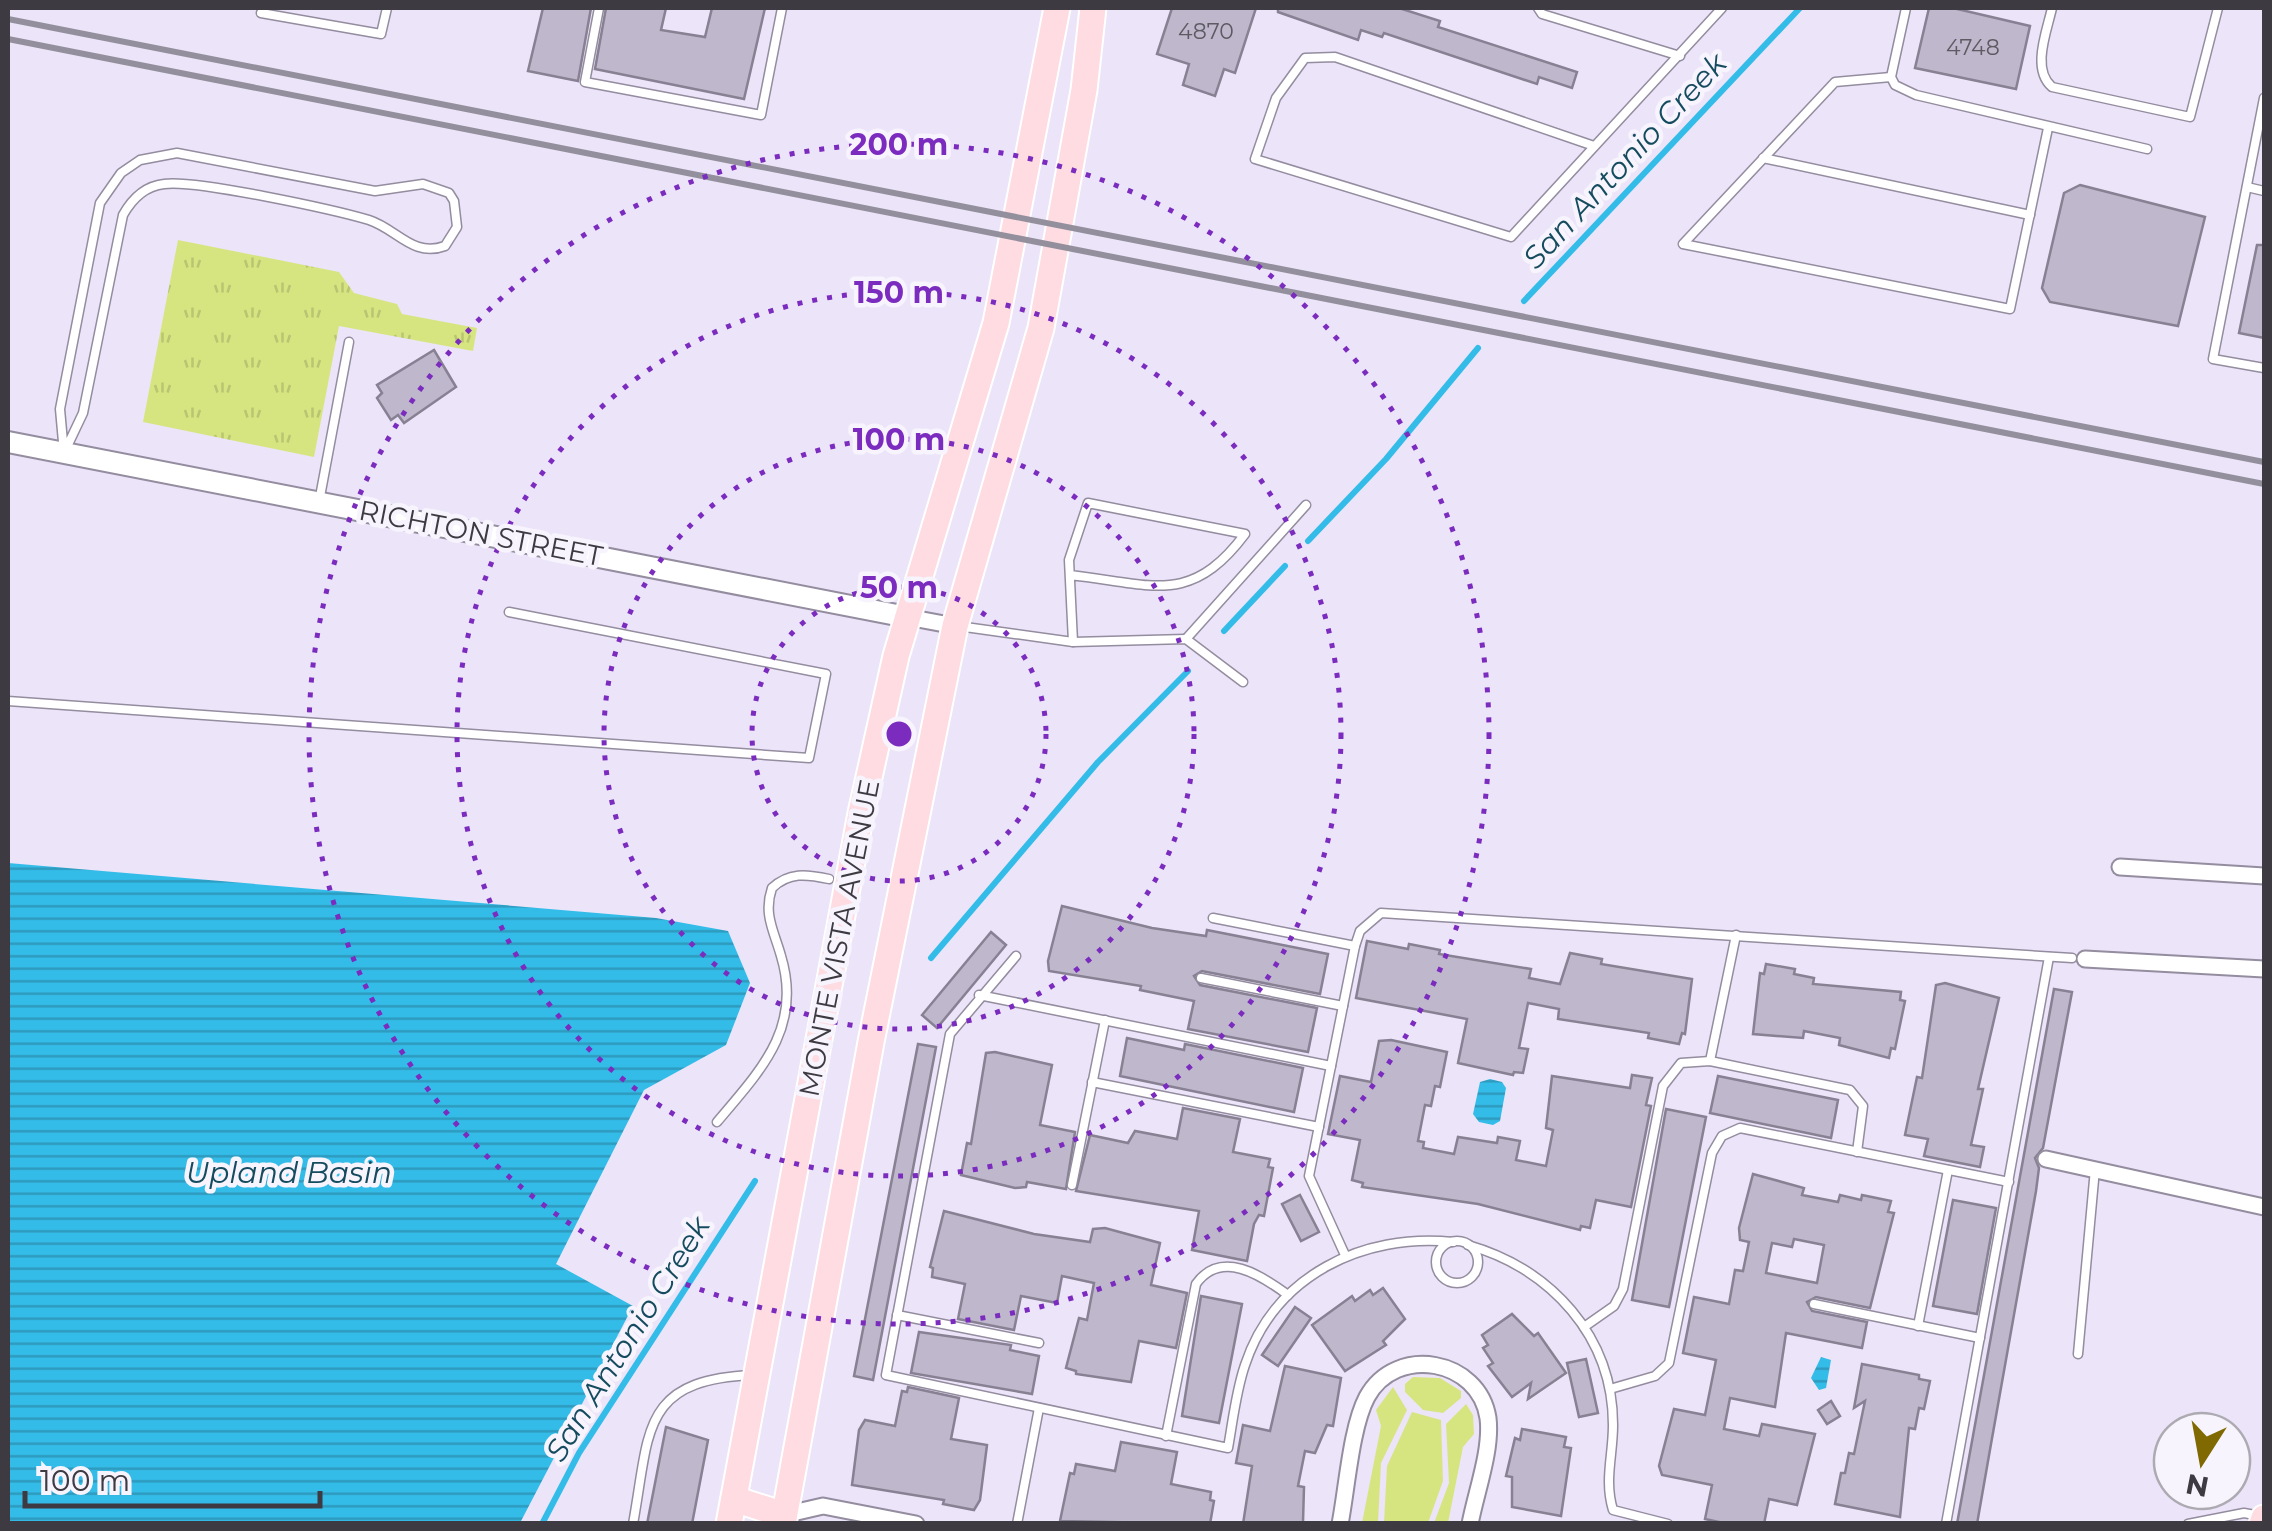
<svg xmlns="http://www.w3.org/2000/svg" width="2272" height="1531" font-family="Montserrat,sans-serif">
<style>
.grass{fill:#d7e581}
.park{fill:url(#park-tufts)}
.water{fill:url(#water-rules)}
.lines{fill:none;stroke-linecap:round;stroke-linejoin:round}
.stream{stroke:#34bce9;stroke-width:6}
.building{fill:#bfb8cc;stroke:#888093;stroke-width:2.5;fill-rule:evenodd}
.service-casing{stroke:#948c9f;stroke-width:11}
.minor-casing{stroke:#948c9f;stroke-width:19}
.tertiary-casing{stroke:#948c9f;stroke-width:24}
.primary-casing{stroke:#fff;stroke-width:29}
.service{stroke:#fff;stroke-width:8}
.minor{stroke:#fff;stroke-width:15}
.tertiary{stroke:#fff;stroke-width:20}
.primary{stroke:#fedce2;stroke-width:25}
.rail{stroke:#948f9d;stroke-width:6}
.ring{fill:none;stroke:#7b2cbf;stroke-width:5;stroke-dasharray:5 10}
.labels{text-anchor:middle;stroke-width:9;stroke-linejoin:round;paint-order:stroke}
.number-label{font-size:22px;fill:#5e5a64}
.street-label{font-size:28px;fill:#3d3a42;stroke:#f7f4fd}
.water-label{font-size:30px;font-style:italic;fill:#154b5e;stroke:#f7f4fd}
.centre{fill:#7b2cbf;stroke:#f7f4fd;stroke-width:5}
.ring-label{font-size:30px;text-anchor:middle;font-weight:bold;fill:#7b2cbf;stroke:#f7f4fd;stroke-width:9;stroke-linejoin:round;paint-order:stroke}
</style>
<defs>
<pattern id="park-tufts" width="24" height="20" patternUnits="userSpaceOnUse" patternTransform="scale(2.5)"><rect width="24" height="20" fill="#d7e581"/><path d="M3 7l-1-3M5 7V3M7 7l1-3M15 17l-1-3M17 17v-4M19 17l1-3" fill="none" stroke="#b9c571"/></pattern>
<pattern id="water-rules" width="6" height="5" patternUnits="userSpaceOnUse" patternTransform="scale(2.5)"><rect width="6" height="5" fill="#34bce9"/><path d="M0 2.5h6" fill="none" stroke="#2d9abe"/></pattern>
</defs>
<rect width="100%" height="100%" fill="#ece4f9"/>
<g class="grass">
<polygon points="1413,1377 1440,1378 1461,1391 1461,1398 1443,1413 1423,1410 1405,1392 1405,1384"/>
<polygon points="1393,1387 1407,1410 1381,1463 1378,1523 1362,1523 1381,1426 1376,1410"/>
<polygon points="1466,1404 1473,1415 1474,1434 1463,1447 1448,1523 1434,1523 1449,1483 1446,1424"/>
<polygon points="1412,1412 1441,1420 1443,1481 1428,1523 1384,1523 1387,1466"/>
</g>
<polygon class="park" points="178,240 339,272 354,293 397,304 402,314 477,328 473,351 339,326 314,457 143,422"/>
<g class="water">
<polygon points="8,863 656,918 728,931 750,983 726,1045 644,1090 556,1264 633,1306 520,1523 8,1523"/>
<polygon points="1490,1079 1502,1082 1506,1088 1500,1121 1493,1125 1479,1122 1473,1114 1480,1082"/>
<polygon points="1821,1357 1831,1360 1826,1388 1819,1390 1811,1378"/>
</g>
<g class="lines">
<g class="stream">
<polyline points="1524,301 1800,8"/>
<polyline points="1308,541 1386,459 1478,348"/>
<polyline points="1224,631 1285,566"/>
<polyline points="931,958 1098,762 1188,671"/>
<polyline points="542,1524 579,1453 755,1181"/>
</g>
</g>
<g class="building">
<polygon points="543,8 591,8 578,81 528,71"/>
<polygon points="606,8 666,8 661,30 705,37 712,8 765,8 744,99 595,69"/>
<polygon points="1172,8 1256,8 1235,73 1224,69 1215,96 1183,85 1189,64 1157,54"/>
<polygon points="1278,8 1399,8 1440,21 1438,27 1577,72 1572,88 1539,77 1537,84 1384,33 1382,37 1361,30 1358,40 1278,12"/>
<polygon points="1929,8 1953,8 2030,26 2016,89 1915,68"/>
<polygon points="2080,185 2205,217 2178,326 2050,302 2042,288 2064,193"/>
<polygon points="2257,245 2264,245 2264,338 2239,333"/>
<polygon points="434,350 456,387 404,423 398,415 391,420 377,398 382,393 377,385"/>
<polygon points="1062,906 1152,928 1206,936 1207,930 1328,954 1320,994 1202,971 1194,976 1200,985 1317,1008 1308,1052 1188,1029 1194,1001 1140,990 1141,986 1049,971 1048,961"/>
<polygon points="991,932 1006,945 937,1028 922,1015"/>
<polygon points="1367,941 1408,949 1409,944 1440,950 1439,954 1531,969 1529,978 1560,984 1570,953 1602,959 1601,964 1692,979 1685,1034 1682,1033 1679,1044 1648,1038 1649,1033 1558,1019 1559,1009 1528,1003 1519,1048 1528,1049 1523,1073 1514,1072 1513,1075 1458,1063 1467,1019 1356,998"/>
<polygon points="1766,964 1795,969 1794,974 1814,978 1813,984 1901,992 1900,1000 1905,1001 1895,1049 1891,1048 1889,1058 1839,1045 1840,1038 1804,1031 1803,1038 1753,1034 1760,973 1764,974"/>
<polygon points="1945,983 1999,998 1978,1089 1983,1089 1971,1145 1984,1147 1980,1167 1924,1156 1928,1139 1905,1135 1917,1077 1922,1078 1936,985"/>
<polygon points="2054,989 2072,992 2043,1148 2035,1158 2039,1168 2036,1191 1991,1444 1977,1524 1957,1524"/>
<polygon points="1127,1038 1184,1050 1185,1044 1303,1068 1294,1112 1120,1076"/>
<polygon points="1391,1040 1447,1052 1440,1087 1435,1086 1431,1106 1425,1105 1418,1141 1424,1142 1423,1148 1454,1154 1458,1137 1497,1143 1498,1137 1520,1141 1516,1160 1546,1166 1553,1130 1546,1128 1552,1076 1630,1088 1632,1075 1652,1078 1646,1105 1651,1106 1631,1207 1596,1200 1590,1228 1581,1226 1580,1230 1478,1204 1362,1187 1363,1183 1352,1180 1360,1140 1328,1134 1340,1076 1371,1082 1379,1041"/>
<polygon points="918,1044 936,1047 873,1380 854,1376"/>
<polygon points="995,1052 1052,1065 1040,1125 1075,1132 1066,1189 1027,1182 1026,1187 1015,1188 961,1175 967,1143 971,1144 986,1053"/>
<polygon points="1718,1076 1838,1100 1831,1138 1710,1113"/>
<polygon points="1183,1108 1240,1119 1233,1152 1270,1159 1268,1167 1273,1168 1264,1216 1259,1215 1254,1224 1247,1261 1192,1250 1199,1211 1076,1191 1090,1135 1128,1143 1135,1131 1177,1139"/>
<polygon points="1666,1109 1706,1117 1669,1307 1632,1300"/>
<path d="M 1753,1174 L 1804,1188 L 1802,1195 L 1838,1202 L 1840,1195 L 1861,1200 L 1862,1195 L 1891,1201 L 1888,1212 L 1894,1213 L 1870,1308 L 1816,1297 L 1807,1302 L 1812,1311 L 1867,1322 L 1862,1348 L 1786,1333 L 1775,1407 L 1730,1398 L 1724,1429 L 1759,1436 L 1762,1424 L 1815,1434 L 1797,1505 L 1769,1499 L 1764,1524 L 1728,1524 L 1705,1519 L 1712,1485 L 1662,1475 L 1659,1466 L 1674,1409 L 1705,1415 L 1716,1360 L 1683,1353 L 1694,1297 L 1729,1304 L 1735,1270 L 1743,1271 L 1749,1242 L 1740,1240 L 1739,1228 ZM 1794,1239 L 1824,1245 L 1817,1283 L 1766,1273 L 1772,1243 L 1792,1247 Z"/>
<polygon points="1300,1195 1319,1232 1301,1241 1282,1204"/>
<polygon points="1953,1200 1996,1208 1977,1314 1933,1306"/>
<polygon points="944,1211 1034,1234 1090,1242 1093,1229 1105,1228 1160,1243 1151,1285 1187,1293 1176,1348 1139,1341 1131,1382 1076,1374 1076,1371 1066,1368 1079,1318 1087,1320 1094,1283 1062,1276 1057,1303 1021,1296 1014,1330 958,1319 965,1284 932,1277 933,1268 930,1267"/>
<polygon points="1383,1288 1405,1319 1383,1341 1386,1345 1345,1371 1312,1325 1352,1296 1355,1301 1370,1290 1373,1295"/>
<polygon points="1201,1296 1242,1304 1219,1423 1182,1416"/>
<polygon points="1295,1307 1311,1318 1278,1366 1262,1355"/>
<polygon points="1512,1314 1534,1336 1538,1333 1566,1373 1528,1399 1531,1383 1512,1397 1488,1366 1493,1363 1483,1348 1488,1345 1482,1335"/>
<polygon points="919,1332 1011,1345 1010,1350 1039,1356 1032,1394 911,1373"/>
<polygon points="1586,1359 1598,1413 1579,1417 1567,1363"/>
<polygon points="1862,1364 1919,1375 1919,1379 1930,1381 1924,1409 1919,1408 1915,1429 1909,1428 1900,1517 1835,1504 1841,1473 1845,1473 1849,1453 1854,1454 1865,1401 1854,1408"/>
<polygon points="1285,1366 1341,1378 1333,1426 1327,1425 1315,1453 1305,1451 1298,1486 1304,1487 1303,1522 1243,1524 1252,1466 1236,1463 1243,1425 1270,1431"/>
<polygon points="908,1387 959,1398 951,1439 987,1445 980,1500 974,1510 943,1504 944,1500 852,1485 859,1430 865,1420 895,1426 902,1391 907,1392"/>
<polygon points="1831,1401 1840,1416 1827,1424 1818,1410"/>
<polygon points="666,1427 708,1440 692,1524 647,1524"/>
<polygon points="1522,1429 1566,1437 1564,1447 1571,1448 1561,1516 1512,1507 1512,1477 1506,1476 1515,1438 1520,1440"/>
<polygon points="1121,1442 1177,1452 1171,1484 1211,1492 1210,1500 1214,1501 1210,1524 1060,1521 1070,1473 1074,1474 1076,1464 1115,1471"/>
</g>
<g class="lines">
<g class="service-casing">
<g id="service">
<polyline points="599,8 585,82 761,115 782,8"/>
<polyline points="1538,8 1542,14 1680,56"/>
<polyline points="1906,8 1891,77 1895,85 1916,95 2147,149"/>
<path d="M 2052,8 C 2047,31 2031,69 2052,87 L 2190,117 L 2218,8"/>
<polyline points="261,13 381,34 387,8"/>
<polyline points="1891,77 1835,82 1683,244 2010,309 2048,128"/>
<polyline points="2264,98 2213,359 2264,368"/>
<polyline points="1594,146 1335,57 1305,58 1276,98 1255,159 1511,237 1722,8"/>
<path d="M 177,153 L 375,191 L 423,184 L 449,193 L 454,201 L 457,227 L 445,246 C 413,258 397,229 369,220 C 335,210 194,179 164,184 C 145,186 132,199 123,215 L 83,413 L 64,453 L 60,409 L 100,203 L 121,173 L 140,160 Z"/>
<polyline points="1763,158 2030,215"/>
<polyline points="2247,187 2264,191"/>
<polyline points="319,502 349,342"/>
<path d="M 1070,575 C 1152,584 1190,607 1245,534 L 1088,503 L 1069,560 L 1073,642"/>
<polyline points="958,626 1073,642 1186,639 1243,682"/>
<polyline points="1186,639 1306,505"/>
<polyline points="8,701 809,758 826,674 509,612"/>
<polyline points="1213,918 1355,946"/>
<path d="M 1016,956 L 950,1034 L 886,1375 L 1228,1448 C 1233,1420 1236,1391 1245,1365 C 1275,1275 1363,1233 1453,1242"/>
<polyline points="1201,978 1343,1006"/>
<polyline points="979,995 1331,1066"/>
<polyline points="1710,1061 1736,935"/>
<polyline points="1092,1082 1319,1127"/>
<path d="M 717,1122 C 760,1071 803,1028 781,956 C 774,931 763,914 772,888 C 789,872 806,874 829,879"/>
<polyline points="1072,1185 1105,1020"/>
<circle cx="1457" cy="1262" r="21"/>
<path d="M 1468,1245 C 1551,1269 1613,1336 1613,1425 C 1613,1456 1604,1480 1613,1510 L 1668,1524"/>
<polyline points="1345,1255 1309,1176 1355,946 1360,931 1381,913 2072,958"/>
<polyline points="1814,1304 1980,1338"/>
<polyline points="897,1315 1039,1343"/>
<polyline points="1918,1326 1948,1170"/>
<polyline points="1584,1327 1614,1306 1623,1289 1663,1086 1681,1063 1710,1061 1850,1090 1863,1106 1857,1152"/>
<polyline points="2078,1354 2095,1169"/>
<polyline points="1610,1389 1655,1376 1669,1363 1712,1153 1722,1136 1740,1128 2009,1182"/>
<path d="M 1166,1436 L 1196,1284 C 1221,1249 1261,1275 1288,1295"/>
<path d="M 633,1524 C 650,1432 640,1380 752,1375"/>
<polyline points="1017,1524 1039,1408"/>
<polyline points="1946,1524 2049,957"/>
<polyline points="2188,1524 2244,1513 2260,1516"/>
</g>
</g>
<g class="minor-casing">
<g id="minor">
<polyline points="907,617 955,626"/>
<polyline points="2120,867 2264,876"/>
<polyline points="2085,959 2264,969"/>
<polyline points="2046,1159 2264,1207"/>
<polyline points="784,1515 823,1506 916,1524"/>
<path d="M 1340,1524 C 1347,1488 1351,1427 1367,1397 C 1396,1344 1479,1359 1488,1418 C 1492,1450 1476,1492 1470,1524"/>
</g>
</g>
<g class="tertiary-casing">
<polyline id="tertiary" points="8,442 907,617"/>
</g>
<g class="primary-casing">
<g id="primary">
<polyline points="734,1499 784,1515"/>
<polyline points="729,1524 861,813 896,656 996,323 1057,8"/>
<polyline points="783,1524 871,1042 955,626 1041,328 1084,90 1093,8"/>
<polyline points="2262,1524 2264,1518"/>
</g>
</g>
<use href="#service" class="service"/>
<use href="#minor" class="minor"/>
<use href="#tertiary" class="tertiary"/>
<use href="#primary" class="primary"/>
<g class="rail">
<polyline points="8,19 2264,462"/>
<polyline points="8,39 2264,484"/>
</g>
</g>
<g class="ring">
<circle cx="899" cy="734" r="147"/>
<circle cx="899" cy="734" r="295"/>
<circle cx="899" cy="734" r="442"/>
<circle cx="899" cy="734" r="590"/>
</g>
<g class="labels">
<g class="number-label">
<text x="1206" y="39">4870</text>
<text x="1973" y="55">4748</text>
</g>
<g class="street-label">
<text transform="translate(481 533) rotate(11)" y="10">RICHTON STREET</text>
<text transform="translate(839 938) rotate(-79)" y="10">MONTE VISTA AVENUE</text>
</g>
<g class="water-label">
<text transform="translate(1625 161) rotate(-47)" y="10">San Antonio Creek</text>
<text x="289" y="1183">Upland Basin</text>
<text transform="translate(628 1339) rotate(-58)" y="10">San Antonio Creek</text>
</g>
</g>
<circle cx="899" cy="734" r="15" class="centre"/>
<g class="ring-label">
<text x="899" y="155">200 m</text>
<text x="899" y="303">150 m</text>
<text x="899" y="450">100 m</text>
<text x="899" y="598">50 m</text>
</g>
<rect width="2272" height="1531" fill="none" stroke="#3d3a42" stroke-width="20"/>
<g transform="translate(2202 1461) rotate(191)"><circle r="48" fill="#f7f4fd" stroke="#adaab2" stroke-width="2.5"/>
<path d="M0-8L18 38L0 25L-18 38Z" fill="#816901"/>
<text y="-15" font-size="28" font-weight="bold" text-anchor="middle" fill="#3d3a42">N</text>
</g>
<path d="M25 1491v15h295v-15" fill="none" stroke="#3d3a42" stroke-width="5"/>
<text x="40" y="1491" font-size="30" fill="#3d3a42" stroke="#f7f4fd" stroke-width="8" paint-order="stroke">100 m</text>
</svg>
